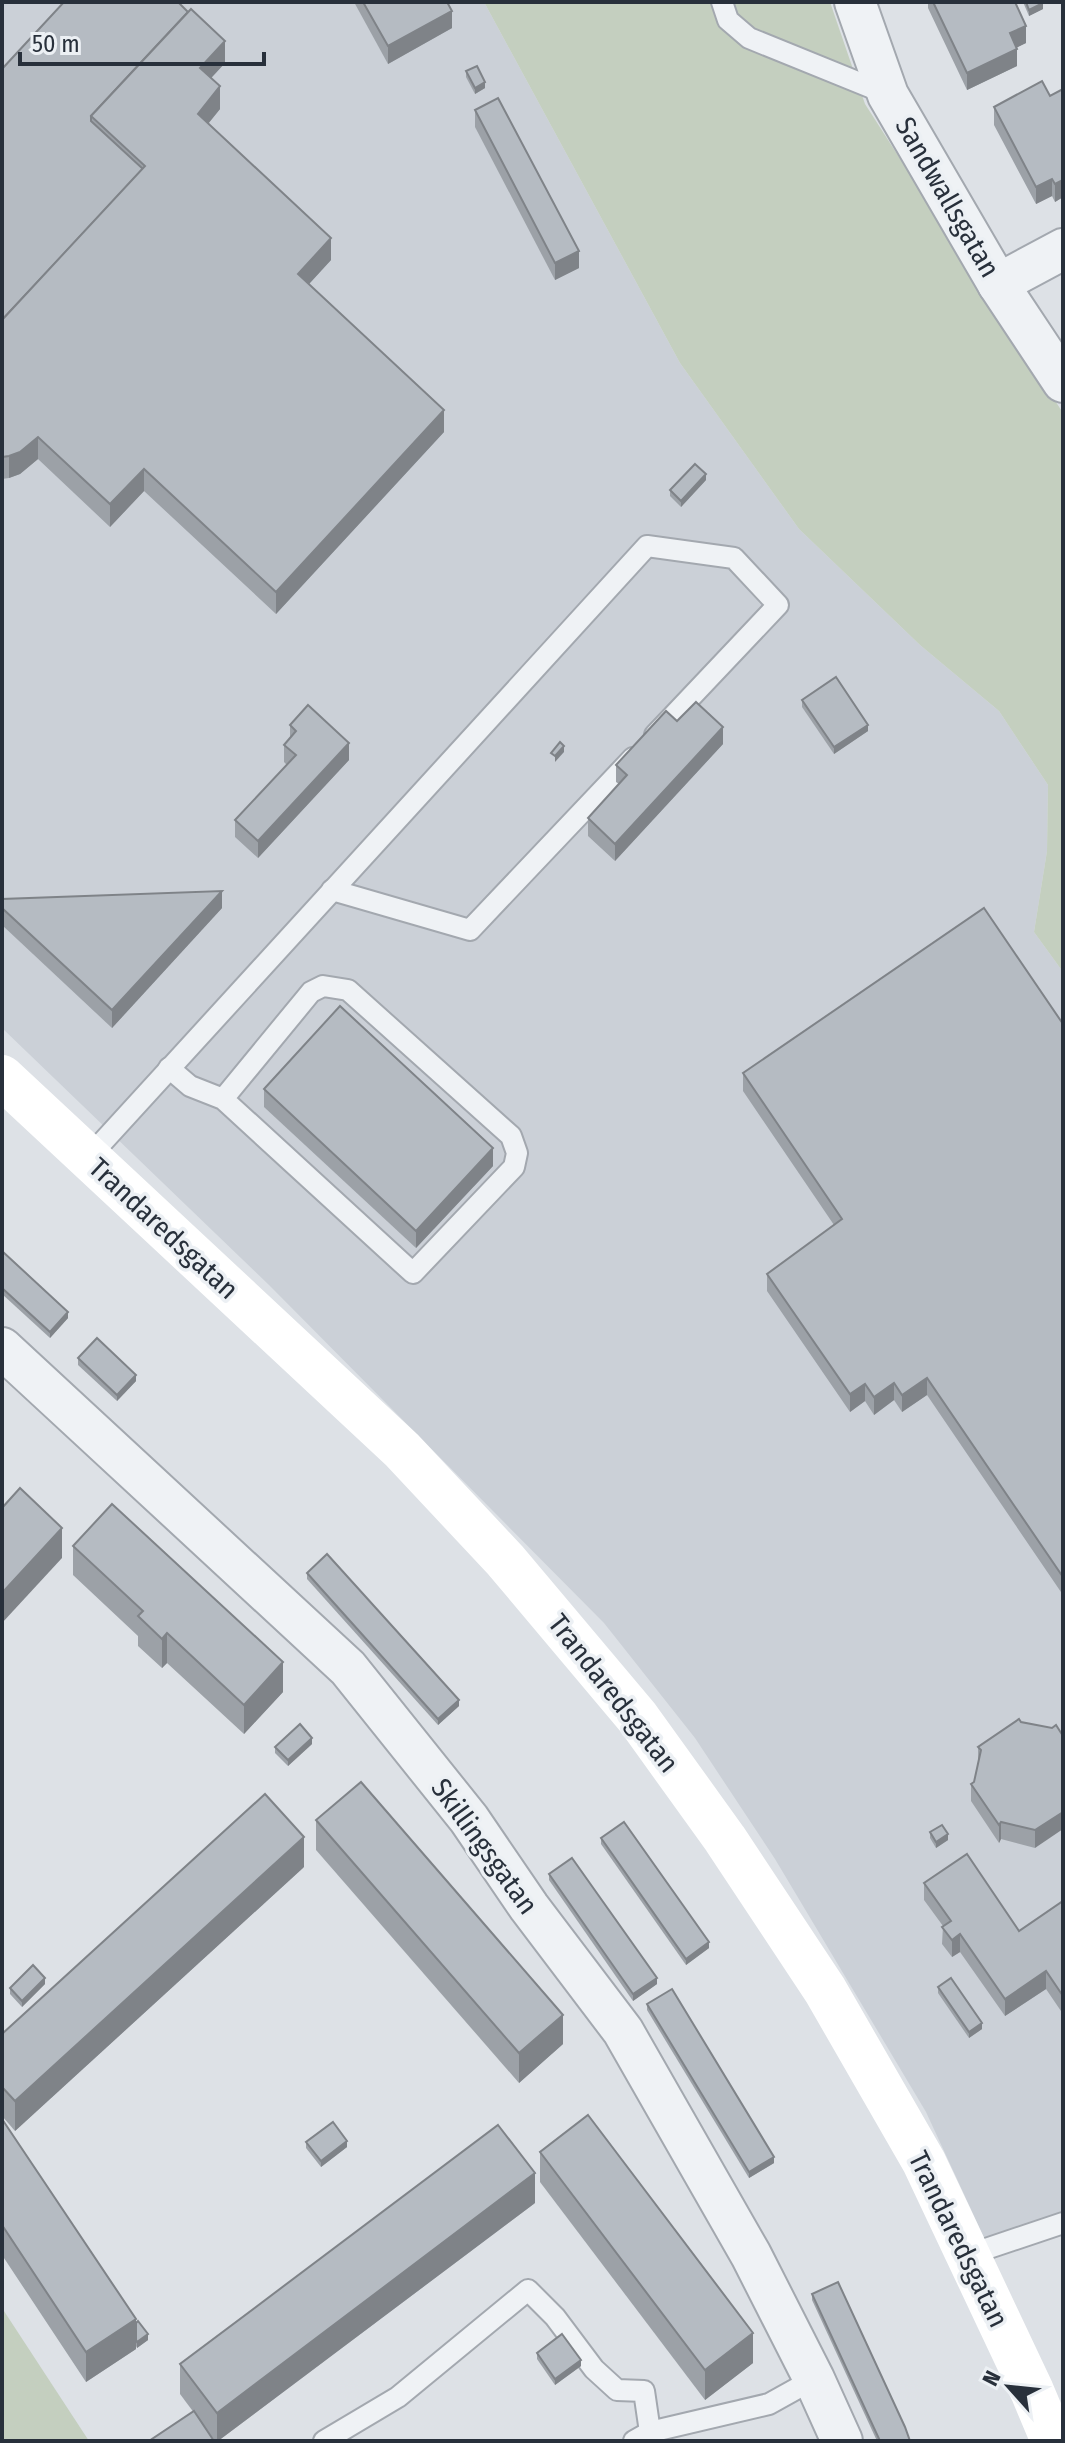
<svg xmlns="http://www.w3.org/2000/svg" width="1065" height="2443" font-family="'Fira Sans Condensed',sans-serif">
<style>
.built{fill:#cbd0d7}
.green{fill:#c4cfbf}
.lines{fill:none;stroke-linecap:round;stroke-linejoin:round}
.lane-casing{stroke:#a3a8af;stroke-width:24}
.street-casing{stroke:#a3a8af;stroke-width:44}
.lane{stroke:#eff2f5;stroke-width:20}
.street{stroke:#eff2f5;stroke-width:40}
.secondary{stroke:#fff;stroke-width:44}
.wall{fill:#9ca1a7}
.shaded-wall{fill:#7f8388}
.building{fill:#b5bbc2;stroke:#7f8388;stroke-width:2}
.labels{text-anchor:middle;stroke-width:7;stroke-linejoin:round;paint-order:stroke}
.street-label{font-size:28px;fill:#28303b;stroke:#ecf0f4}
</style>
<rect width="100%" height="100%" fill="#dde1e6"/>
<polygon class="built" points="2,2 484,2 680,363 799,529 920,645 999,711 1048,785 1047,851 1034,932 1063,972 1063,2222 987,2244 926,2112 775,1859 695,1738 604,1623 269,1285 2,1028"/>
<g class="green">
<polygon points="484,2 830,2 865,104 1063,413 1063,972 1034,932 1047,851 1048,785 999,711 920,645 799,529 680,363"/>
<polygon points="2,2308 89,2441 2,2441"/>
</g>
<g class="lines">
<g class="lane-casing">
<g id="lane">
<polyline points="722,2 728,20 749,38 887,94"/>
<polyline points="332,890 470,930 633,758"/>
<polyline points="169,1068 190,1086 223,1099 413,1273 514,1167 517,1153 511,1136 348,990 323,986 311,992 223,1099"/>
<polyline points="88,1158 647,546 734,558 778,605 655,735"/>
<polyline points="968,2255 1063,2223"/>
<polyline points="324,2441 398,2397 528,2290 555,2317 594,2369 617,2390 644,2391 650,2432"/>
<polyline points="634,2441 650,2432 769,2404 814,2379"/>
</g>
</g>
<g class="street-casing">
<g id="street">
<polyline points="855,2 888,95 998,284 1063,382"/>
<polyline points="998,284 1063,249"/>
<polyline points="2,1348 348,1668 469,1819 529,1907 623,2031 751,2255 814,2379 842,2441"/>
</g>
</g>
<use href="#lane" class="lane"/>
<use href="#street" class="street"/>
<polyline class="secondary" points="2,1077 402,1450 505,1560 638,1718 725,1839 825,1990 924,2162 1032,2391 1053,2441"/>
</g>
<g class="wall">
<polygon points="354,2 447,2 452,28 388,64"/>
<polygon points="928,2 1015,2 1026,43 1017,47 1017,66 967,90 928,8"/>
<polygon points="1023,2 1042,2 1043,9 1029,16"/>
<polygon points="225,63 211,78 220,109 208,124 331,260 309,284 444,432 276,614 144,491 110,527 38,459 20,474 9,478 2,479 2,69"/>
<polygon points="466,71 485,88 475,94 466,77"/>
<polygon points="1063,89 1063,197 1055,202 1052,196 1036,204 994,125 994,107 1050,96"/>
<polygon points="475,110 579,268 555,280 475,127"/>
<polygon points="706,480 681,507 670,496 670,490"/>
<polygon points="802,700 868,731 834,754 802,707"/>
<polygon points="677,721 723,744 615,861 588,836 588,818 619,784 616,782 616,765"/>
<polygon points="290,725 349,760 258,858 235,837 235,820 287,765 284,762 284,745 290,738"/>
<polygon points="2,899 222,908 112,1028 2,925"/>
<polygon points="1063,1024 1063,1595 927,1395 902,1412 894,1400 874,1415 865,1401 850,1412 767,1291 767,1274 834,1225 743,1091 743,1073"/>
<polygon points="264,1089 493,1166 416,1248 264,1107"/>
<polygon points="2,1251 68,1318 50,1338 2,1294"/>
<polygon points="78,1358 136,1381 117,1401 78,1365"/>
<polygon points="73,1546 283,1692 244,1734 167,1663 162,1668 138,1646 138,1636 73,1575"/>
<polygon points="307,1573 459,1706 438,1725 307,1579"/>
<polygon points="1021,1722 1063,1736 1035,1848 1001,1839 999,1843 971,1801 971,1784 974,1782 978,1763 978,1747"/>
<polygon points="312,1744 288,1766 275,1753 275,1747"/>
<polygon points="316,1820 563,2044 519,2083 316,1850"/>
<polygon points="930,1832 948,1840 936,1848 930,1838"/>
<polygon points="601,1838 709,1948 686,1965 601,1844"/>
<polygon points="304,1867 15,2131 2,2116 2,2034"/>
<polygon points="549,1874 657,1984 633,2001 549,1880"/>
<polygon points="924,1883 1019,1931 1063,1901 1063,2014 1046,1989 1005,2016 960,1952 952,1957 942,1944 943,1926 924,1900"/>
<polygon points="45,1984 22,2007 10,1994 10,1988"/>
<polygon points="938,1987 982,2029 969,2038 938,1993"/>
<polygon points="647,2004 774,2163 749,2178 647,2010"/>
<polygon points="2,2119 148,2340 137,2348 136,2346 136,2349 86,2382 2,2255"/>
<polygon points="306,2142 347,2147 321,2167 306,2148"/>
<polygon points="540,2152 753,2363 705,2400 540,2182"/>
<polygon points="535,2203 218,2441 215,2441 180,2394 180,2364"/>
<polygon points="812,2294 910,2441 877,2441 812,2300"/>
<polygon points="537,2353 581,2366 555,2385 537,2359"/>
</g>
<g class="shaded-wall">
<polygon points="1043,3 1043,9 1029,16 1029,10"/>
<polygon points="452,11 452,28 388,64 388,46"/>
<polygon points="1026,26 1026,43 1010,51 1010,33"/>
<polygon points="225,41 225,63 200,90 200,68"/>
<polygon points="1017,49 1017,66 967,90 967,73"/>
<polygon points="485,82 485,88 475,94 475,88"/>
<polygon points="220,86 220,109 198,136 198,114"/>
<polygon points="1052,179 1052,196 1036,204 1036,187"/>
<polygon points="1063,180 1063,197 1055,202 1055,184"/>
<polygon points="331,238 331,260 298,296 298,274"/>
<polygon points="579,251 579,268 555,280 555,263"/>
<polygon points="444,410 444,432 276,614 276,592"/>
<polygon points="38,437 38,459 20,474 9,478 9,456"/>
<polygon points="144,469 144,491 110,527 110,504"/>
<polygon points="706,474 706,480 681,507 681,501"/>
<polygon points="868,725 868,731 834,754 834,747"/>
<polygon points="723,727 723,744 615,861 615,844"/>
<polygon points="349,743 349,760 258,858 258,841"/>
<polygon points="564,746 564,752 555,762 555,756"/>
<polygon points="222,891 222,908 112,1028 112,1010"/>
<polygon points="493,1148 493,1166 416,1248 416,1231"/>
<polygon points="68,1312 68,1318 50,1338 50,1332"/>
<polygon points="136,1375 136,1381 117,1401 117,1395"/>
<polygon points="927,1378 927,1395 902,1412 902,1395"/>
<polygon points="894,1383 894,1400 874,1415 874,1397"/>
<polygon points="865,1384 865,1401 850,1412 850,1394"/>
<polygon points="62,1528 62,1558 2,1623 2,1593"/>
<polygon points="167,1633 167,1663 162,1668 162,1639"/>
<polygon points="283,1662 283,1692 244,1734 244,1705"/>
<polygon points="459,1700 459,1706 438,1725 438,1719"/>
<polygon points="312,1738 312,1744 288,1766 288,1760"/>
<polygon points="1063,1812 1063,1829 1035,1848 1035,1830"/>
<polygon points="1001,1822 1001,1839 999,1843 999,1825"/>
<polygon points="948,1834 948,1840 936,1848 936,1842"/>
<polygon points="304,1837 304,1867 15,2131 15,2101"/>
<polygon points="960,1934 960,1952 952,1957 952,1940"/>
<polygon points="709,1942 709,1948 686,1965 686,1959"/>
<polygon points="1046,1971 1046,1989 1005,2016 1005,1999"/>
<polygon points="45,1978 45,1984 22,2007 22,2001"/>
<polygon points="657,1978 657,1984 633,2001 633,1994"/>
<polygon points="563,2015 563,2044 519,2083 519,2053"/>
<polygon points="982,2023 982,2029 969,2038 969,2032"/>
<polygon points="347,2141 347,2147 321,2167 321,2161"/>
<polygon points="774,2157 774,2163 749,2178 749,2172"/>
<polygon points="535,2173 535,2203 218,2441 217,2441 217,2413"/>
<polygon points="136,2319 136,2349 86,2382 86,2352"/>
<polygon points="753,2333 753,2363 705,2400 705,2370"/>
<polygon points="148,2334 148,2340 137,2348 137,2342"/>
<polygon points="581,2360 581,2366 555,2385 555,2379"/>
</g>
<g class="building">
<polygon points="64,2 178,2 188,12 91,116 91,121 143,169 2,320 2,69"/>
<polygon points="363,2 447,2 452,11 388,46"/>
<polygon points="933,2 1015,2 1026,26 1010,33 1017,49 967,73"/>
<polygon points="1026,2 1042,2 1043,3 1029,10"/>
<polygon points="191,9 225,41 200,68 220,86 198,114 331,238 298,274 444,410 276,592 144,469 110,504 38,437 20,452 9,456 2,457 2,320 145,166 91,116"/>
<polygon points="477,66 485,82 475,88 466,71"/>
<polygon points="1042,81 1050,96 1063,89 1063,180 1055,184 1052,179 1036,187 994,107"/>
<polygon points="498,98 579,251 555,263 475,110"/>
<polygon points="695,464 706,474 681,501 670,490"/>
<polygon points="836,677 868,725 834,747 802,700"/>
<polygon points="696,702 723,727 615,844 588,818 627,775 616,765 666,711 677,721"/>
<polygon points="308,705 349,743 258,841 235,820 296,755 284,745 296,731 290,725"/>
<polygon points="560,742 564,746 555,756 551,753"/>
<polygon points="222,891 112,1010 2,908 2,899"/>
<polygon points="984,908 1063,1024 1063,1577 927,1378 902,1395 894,1383 874,1397 865,1384 850,1394 767,1274 842,1219 743,1073"/>
<polygon points="340,1006 493,1148 416,1231 264,1089"/>
<polygon points="2,1251 68,1312 50,1332 2,1288"/>
<polygon points="97,1338 136,1375 117,1395 78,1358"/>
<polygon points="20,1488 62,1528 2,1593 2,1508"/>
<polygon points="112,1504 283,1662 244,1705 167,1633 162,1639 138,1616 143,1611 73,1546"/>
<polygon points="327,1554 459,1700 438,1719 307,1573"/>
<polygon points="1019,1719 1021,1722 1052,1728 1056,1725 1063,1736 1063,1812 1035,1830 1001,1822 999,1825 971,1784 974,1782 981,1750 978,1747"/>
<polygon points="300,1724 312,1738 288,1760 275,1747"/>
<polygon points="361,1782 563,2015 519,2053 316,1820"/>
<polygon points="265,1794 304,1837 15,2101 2,2087 2,2034"/>
<polygon points="624,1822 709,1942 686,1959 601,1838"/>
<polygon points="942,1825 948,1834 936,1842 930,1832"/>
<polygon points="967,1854 1019,1931 1063,1901 1063,1996 1046,1971 1005,1999 960,1934 952,1940 942,1927 951,1921 924,1883"/>
<polygon points="572,1858 657,1978 633,1994 549,1874"/>
<polygon points="33,1965 45,1978 22,2001 10,1988"/>
<polygon points="951,1978 982,2023 969,2032 938,1987"/>
<polygon points="672,1989 774,2157 749,2172 647,2004"/>
<polygon points="588,2115 753,2333 705,2370 540,2152"/>
<polygon points="2,2119 136,2319 86,2352 2,2225"/>
<polygon points="333,2122 347,2141 321,2161 306,2142"/>
<polygon points="498,2125 535,2173 217,2413 180,2364"/>
<polygon points="838,2282 905,2427 910,2441 880,2441 812,2294"/>
<polygon points="138,2321 148,2334 137,2342 136,2340 136,2323"/>
<polygon points="562,2334 581,2360 555,2379 537,2353"/>
<polygon points="194,2411 214,2441 149,2441"/>
</g>
<g class="labels">
<g class="street-label">
<text transform="translate(948 197) rotate(60)" y="10">Sandwallsgatan</text>
<text transform="translate(164 1228) rotate(43)" y="10">Trandaredsgatan</text>
<text transform="translate(614 1693) rotate(52)" y="10">Trandaredsgatan</text>
<text transform="translate(485 1846) rotate(54)" y="10">Skillingsgatan</text>
<text transform="translate(959 2239) rotate(64)" y="10">Trandaredsgatan</text>
</g>
</g>
<rect width="1065" height="2443" fill="none" stroke="#28303b" stroke-width="8"/>
<g transform="translate(1009 2387) rotate(297)" stroke="#ecf0f4" stroke-width="6" paint-order="stroke">
<path d="M0-6L14 30L0 20L-14 30Z" fill="#28303b"/>
<text y="-12" font-size="22" font-weight="bold" text-anchor="middle" fill="#28303b">N</text>
</g>
<path d="M20 52v12h244v-12" fill="none" stroke="#28303b" stroke-width="4"/>
<text x="32" y="52" font-size="24" fill="#28303b" stroke="#ecf0f4" stroke-width="6" paint-order="stroke">50 m</text>
</svg>
